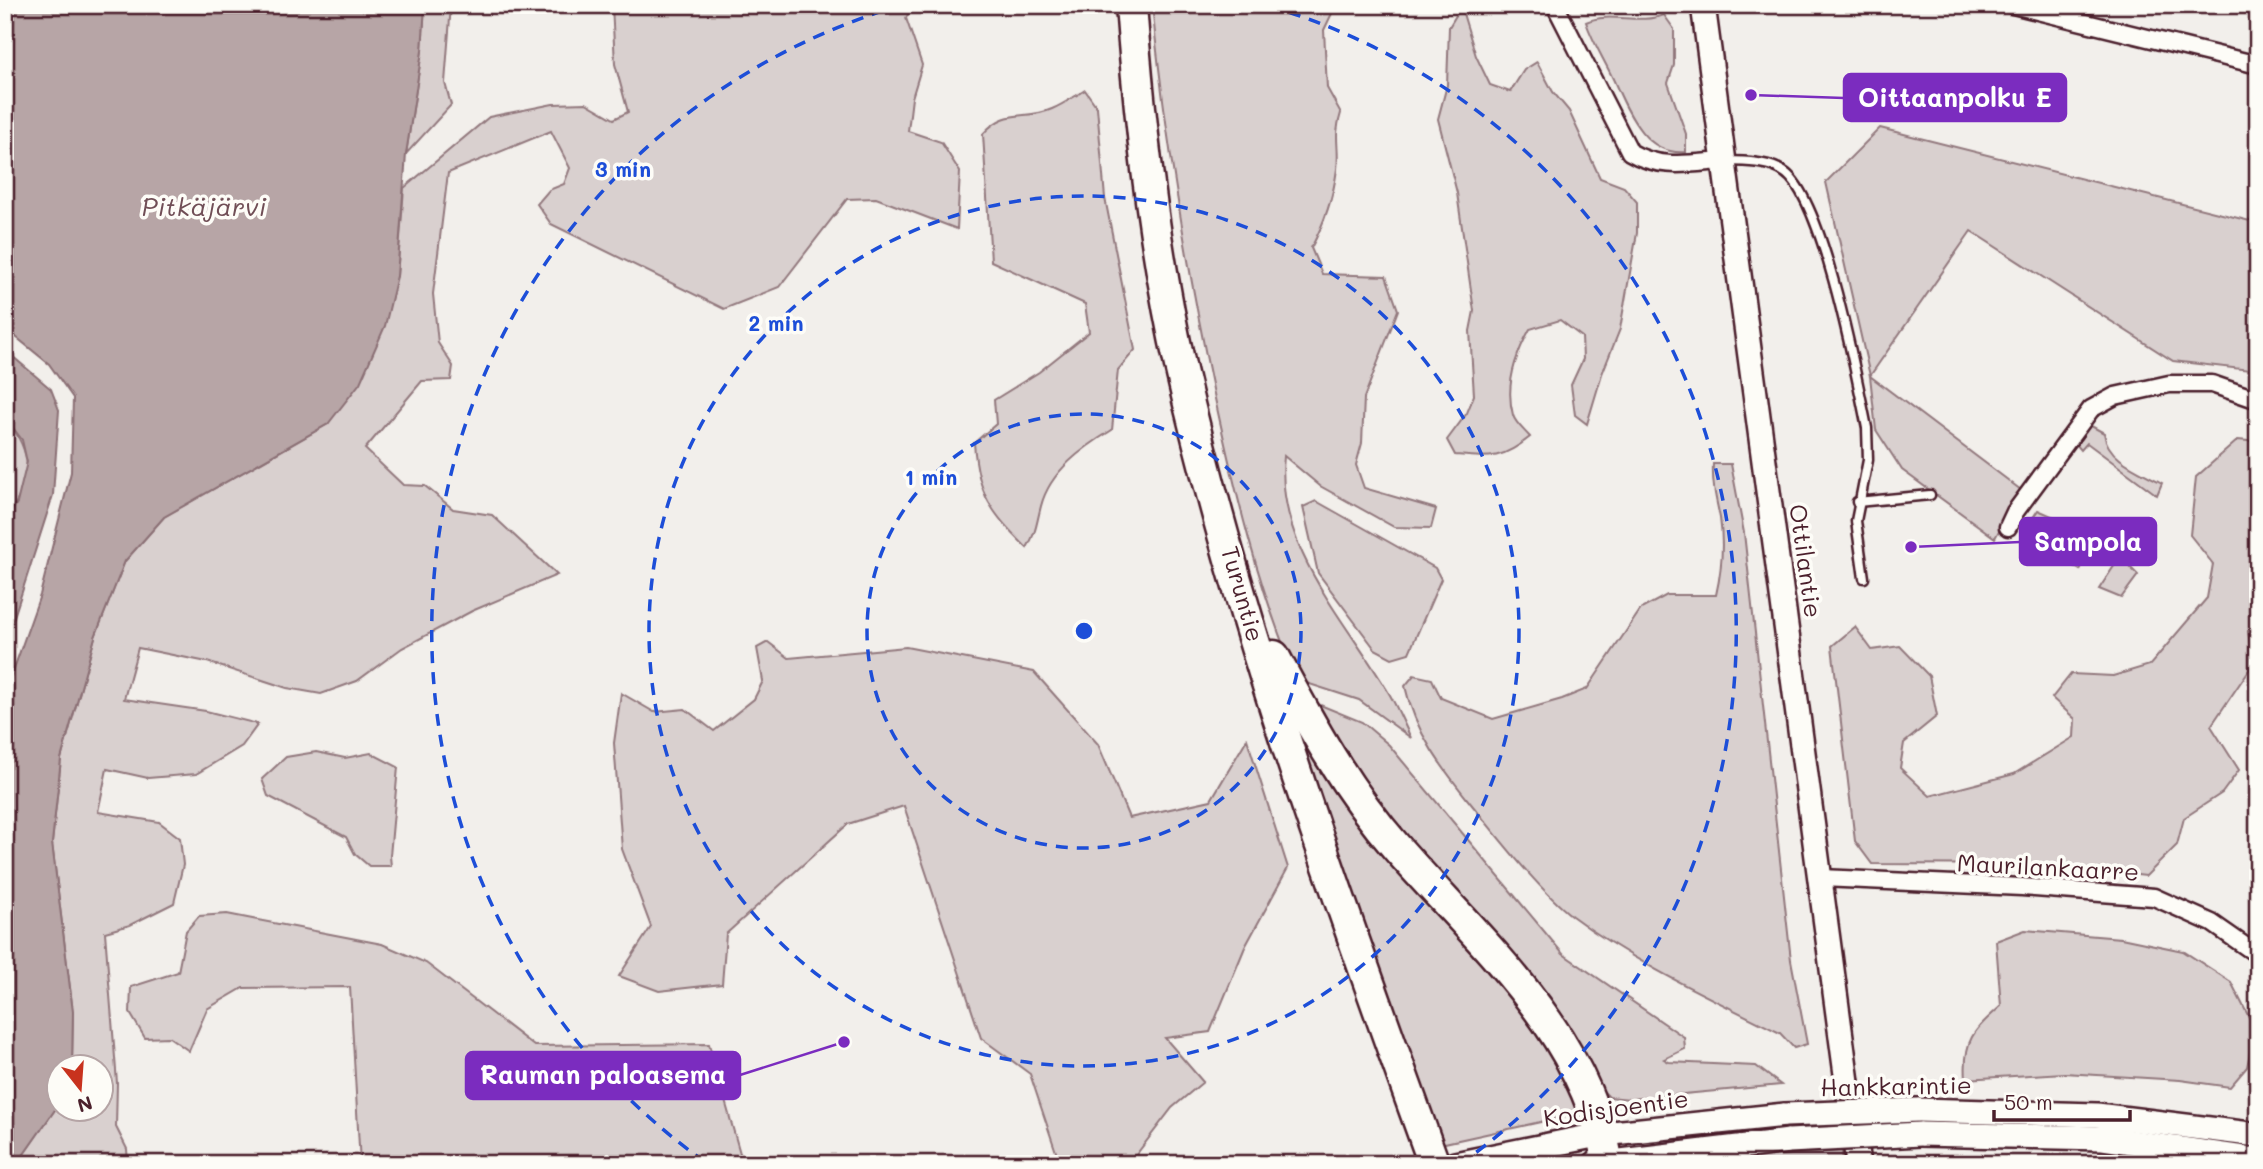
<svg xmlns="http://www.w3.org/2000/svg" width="2263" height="1169" font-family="Mali,sans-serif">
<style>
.green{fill:#d9d0cf;stroke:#92787d;stroke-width:2}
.water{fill:#b7a5a6;stroke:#8b6f75;stroke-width:2}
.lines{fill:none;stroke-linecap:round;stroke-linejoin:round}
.lane-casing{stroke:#4a1f2b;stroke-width:13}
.street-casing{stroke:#4a1f2b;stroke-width:21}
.secondary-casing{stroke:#4a1f2b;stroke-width:28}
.highway-casing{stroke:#4a1f2b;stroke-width:35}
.lane{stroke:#fdfcf7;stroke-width:8}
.street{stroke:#fdfcf7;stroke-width:16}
.secondary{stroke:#fdfcf7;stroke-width:23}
.highway{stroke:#fdfcf7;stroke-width:30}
.secondary-bridge-casing{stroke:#4a1f2b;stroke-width:28;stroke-linecap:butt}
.secondary-bridge{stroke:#fdfcf7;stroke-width:23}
.ring{fill:none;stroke:#1d4ed8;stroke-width:3.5;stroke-dasharray:12 9}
.labels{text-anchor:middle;stroke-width:7;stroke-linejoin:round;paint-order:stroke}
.street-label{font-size:24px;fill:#4a1f2b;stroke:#fdfcf7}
.water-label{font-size:26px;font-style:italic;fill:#704e56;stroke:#fdfcf7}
.centre{fill:#1d4ed8;stroke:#fdfcf7;stroke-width:3.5}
.ring-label{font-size:21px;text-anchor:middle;font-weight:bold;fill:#1d4ed8;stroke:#fdfcf7;stroke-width:7;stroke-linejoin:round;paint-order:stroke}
.leader{fill:none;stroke:#7b2cbf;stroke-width:2.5}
.callout-dot{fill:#7b2cbf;stroke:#fdfcf7;stroke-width:2.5}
.callout{fill:#7b2cbf;stroke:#7b2cbf;stroke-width:2.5}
.callout-label{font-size:26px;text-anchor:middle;font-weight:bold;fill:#fff}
</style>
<rect width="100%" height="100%" fill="#f2efeb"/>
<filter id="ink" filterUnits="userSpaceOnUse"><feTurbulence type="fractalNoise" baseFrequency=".0143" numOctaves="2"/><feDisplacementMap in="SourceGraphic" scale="14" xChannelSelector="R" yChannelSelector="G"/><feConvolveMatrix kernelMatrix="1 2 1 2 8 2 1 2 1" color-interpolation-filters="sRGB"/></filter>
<g filter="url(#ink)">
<g class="green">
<polygon points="425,5 451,5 445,83 451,105 406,154 422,51"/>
<polygon points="612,5 913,5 906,18 922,65 912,98 908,131 941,142 960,172 957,229 876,198 847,199 779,287 724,309 551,224 537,204 549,190 564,184 570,168 551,131 448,173 433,294 438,343 453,366 451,380 422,381 365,449 403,485 425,486 453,509 492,515 557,575 472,611 402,648 357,681 321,694 287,688 207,662 138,648 124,699 206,711 258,724 242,746 196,774 148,778 107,769 98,812 159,822 180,838 183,865 174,903 130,925 105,932 117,1083 116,1127 127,1149 128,1164 17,1164 59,1104 60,1110 102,1110 102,1068 72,1067 73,1012 52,843 61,759 95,637 125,561 164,517 328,424 397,276 404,188 489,117 553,104 586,103 614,119 628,112 615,64"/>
<path d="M 1152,5 L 1336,5 L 1324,30 L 1327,88 L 1341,113 C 1333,138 1340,146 1337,169 C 1333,199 1325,222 1311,248 L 1322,274 L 1386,276 L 1398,310 L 1364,398 L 1362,443 L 1356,465 L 1364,488 L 1436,509 L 1431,528 L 1394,527 L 1320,486 L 1284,456 C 1275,549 1347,621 1390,695 C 1398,709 1404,724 1411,738 L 1359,700 L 1297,680 C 1258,587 1235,492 1214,394 C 1187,266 1165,135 1152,5 Z"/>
<path d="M 1461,7 L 1476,56 L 1490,85 L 1510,92 L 1524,70 L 1537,62 L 1553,92 L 1569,111 L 1600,178 L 1624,187 L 1637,202 L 1637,233 L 1620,329 L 1602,374 L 1587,424 L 1575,415 L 1571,385 L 1583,359 L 1582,337 L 1560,320 L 1530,329 C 1516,354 1505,386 1513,415 C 1515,423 1525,431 1530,437 C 1502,460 1490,458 1455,455 L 1447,440 L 1467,413 L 1474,395 L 1470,331 L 1474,311 L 1457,193 L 1438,119 L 1447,85 L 1449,27 Z"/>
<path d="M 1664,15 L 1674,29 L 1674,65 L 1668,83 L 1686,134 L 1686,152 C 1645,156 1628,112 1614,81 C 1605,61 1593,43 1586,22 C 1610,11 1638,25 1664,15 Z"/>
<path d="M 1085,90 L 1097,107 L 1105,198 L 1135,350 L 1118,370 L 1112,430 C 1083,448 1050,471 1041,506 C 1036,525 1037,530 1027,548 C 991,512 978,496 974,443 L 996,424 L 994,400 L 1039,372 L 1089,332 L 1085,304 L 991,261 L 983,134 C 1006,107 1025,121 1052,109 C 1064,104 1075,96 1085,90 Z"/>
<polygon points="1880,128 2258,223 2258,371 2173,361 1971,231 1870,376 2021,490 1995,538 1902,470 1876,430 1870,376 1826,182"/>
<path d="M 5,417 C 36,457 32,479 5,521 Z"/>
<path d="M 2082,421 L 2104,433 C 2107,460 2141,471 2162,483 L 2157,495 L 2087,443 L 2081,450 L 2069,436 Z"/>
<polygon points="2238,440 2258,442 2258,620 2248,631 2253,664 2211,726 2239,770 2222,793 2184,818 2177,845 2146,876 2045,865 1872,864 1855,841 1832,646 1855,627 1872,650 1900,646 1929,676 1937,716 1904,743 1900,768 1930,796 2014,774 2074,737 2075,719 2052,698 2071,674 2113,676 2150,665 2207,598 2213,564 2190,535 2196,477"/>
<path d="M 1713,464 L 1731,464 L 1744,533 L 1791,960 L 1807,1044 L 1794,1048 L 1780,1033 C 1709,997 1636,964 1572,916 C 1539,890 1499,838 1472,805 C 1443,769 1415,733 1405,686 L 1414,675 L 1432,679 L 1441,698 L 1493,719 L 1562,699 L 1587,689 L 1641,609 L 1667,595 L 1716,595 C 1722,569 1724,545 1720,518 C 1716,499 1712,484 1713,464 Z"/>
<polygon points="1316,501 1435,568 1441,579 1409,653 1392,658 1375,649 1318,573 1303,507"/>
<polygon points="2038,510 2054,517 2043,536 2028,531 2028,525"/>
<polygon points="2070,520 2095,539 2080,570 2053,553 2067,535 2063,533"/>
<polygon points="2120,557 2138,575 2121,598 2099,589"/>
<polygon points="768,642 789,658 906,647 1034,672 1098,744 1129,818 1211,800 1247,739 1288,868 1245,947 1210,1032 1165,1038 1203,1082 1172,1108 1129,1164 1044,1164 1057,1155 1030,1074 981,1038 904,806 848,824 726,934 722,984 659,991 619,976 651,927 622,849 614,743 621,693 654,712 685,709 714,731 754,699 763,681 757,648"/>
<polygon points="1313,702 1362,722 1389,745 1563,954 1684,1037 1685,1049 1664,1059 1669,1062 1756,1066 1781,1085 1630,1099 1609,1097 1595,1083 1370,802"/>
<path d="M 1297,729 C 1323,771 1349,815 1380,853 C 1441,928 1520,987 1563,1075 C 1569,1088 1576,1100 1577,1114 L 1440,1144 Z"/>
<polygon points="316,752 345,758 371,753 398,767 390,856 391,866 369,866 355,854 346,837 268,796 262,779 286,757"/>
<polygon points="227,914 382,944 426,963 534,1046 709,1044 743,1164 360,1164 350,987 243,988 207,1009 189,1051 169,1037 145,1038 130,1013 131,987 178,972 186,931 199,916"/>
<path d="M 2025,930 L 2121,938 L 2183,951 L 2231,982 L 2255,1029 L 2247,1067 L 2230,1087 L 2180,1080 L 2064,1073 L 1966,1079 C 1963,1040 1973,1031 2001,1006 L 1996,941 Z"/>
<polygon points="1842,1151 1843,1164 1690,1164 1715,1159"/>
</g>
<g class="water">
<polygon points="5,5 425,5 422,51 406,154 397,276 385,326 360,383 328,424 164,517 125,561 95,637 61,759 52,843 73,1012 72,1067 60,1068 59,1104 17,1164 5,1164 5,694 40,595 71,472 73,398 49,364 5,328"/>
<polygon points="5,350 51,389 59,410 53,495 5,645 5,521 17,503 27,462 22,440 5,417"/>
</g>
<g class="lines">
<g class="lane-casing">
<g id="lane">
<path d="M 1727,161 C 1746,162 1768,161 1784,172 C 1823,197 1857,379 1867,428 L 1868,460 L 1856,521 L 1864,578"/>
<polyline points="1857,502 1930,495"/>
</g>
</g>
<g class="street-casing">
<g id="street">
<path d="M 1555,5 L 1630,152 C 1660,170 1691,163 1724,161"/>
<polyline points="2013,5 2258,65"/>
<polyline points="2008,527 2015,512 2091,409 2115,396 2169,384 2212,384 2258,400"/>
<polyline points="1821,878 2022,887 2154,897 2212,923 2258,955"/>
</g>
</g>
<g class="secondary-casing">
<g id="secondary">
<polyline points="1703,5 1858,1164"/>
<polyline points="1918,1110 2097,1115 2258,1135"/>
<polyline points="1920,1134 2103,1138 2258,1160"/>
<polyline points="1455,1164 1603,1134 1785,1115"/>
<polyline points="1595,1164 1789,1141"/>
</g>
</g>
<g class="highway-casing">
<g id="highway">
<path d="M 1131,5 C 1140,128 1154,250 1181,370 C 1243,641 1340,903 1434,1164"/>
<path d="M 1274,656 C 1310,724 1346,790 1397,848 C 1481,944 1585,1031 1608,1164"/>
</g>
</g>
<use href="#lane" class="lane"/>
<use href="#street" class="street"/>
<use href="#secondary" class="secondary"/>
<use href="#highway" class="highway"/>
<g class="secondary-bridge-casing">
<g id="secondary-bridge">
<polyline points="1785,1115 1918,1110"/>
<polyline points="1789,1141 1920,1134"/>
</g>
</g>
<use href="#secondary-bridge" class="secondary-bridge"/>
</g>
</g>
<g class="ring">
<circle cx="1084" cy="631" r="217"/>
<circle cx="1084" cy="631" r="435"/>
<path d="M705 1162A652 652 0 0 1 899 6M1269 6A652 652 0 0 1 1463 1162"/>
</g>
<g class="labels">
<g class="street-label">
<text transform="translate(1805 561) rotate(82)" y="8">Ottilantie</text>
<text transform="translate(1242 594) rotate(74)" y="8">Turuntie</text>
<text transform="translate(2048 868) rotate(3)" y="8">Maurilankaarre</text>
<text transform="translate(1896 1087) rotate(-1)" y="8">Hankkarintie</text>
<text transform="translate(1616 1109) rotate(-8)" y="8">Kodisjoentie</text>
</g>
<g class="water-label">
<text x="204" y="216">Pitkäjärvi</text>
</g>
</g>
<circle cx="1084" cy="631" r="10" class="centre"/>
<g class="ring-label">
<text x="623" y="177">3 min</text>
<text x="776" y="331">2 min</text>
<text x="931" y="485">1 min</text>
</g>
<path class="leader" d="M1751 95L1844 98M1911 547L2020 542M844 1042L740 1075"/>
<g class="callout-dot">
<circle cx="1751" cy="95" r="7"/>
<circle cx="1911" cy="547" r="7"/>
<circle cx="844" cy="1042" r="7"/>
</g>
<g class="callout">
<rect x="1844" y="74" width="222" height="47" rx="7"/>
<rect x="2020" y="518" width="136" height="47" rx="7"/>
<rect x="466" y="1052" width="274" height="47" rx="7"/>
</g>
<g class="callout-label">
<text x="1955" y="107">Oittaanpolku E</text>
<text x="2088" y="551">Sampola</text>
<text x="603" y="1084">Rauman paloasema</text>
</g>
<rect width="2263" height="1169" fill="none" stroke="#fdfcf7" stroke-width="28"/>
<rect x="14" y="14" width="2235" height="1141" fill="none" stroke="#4a1f2b" stroke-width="2.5" filter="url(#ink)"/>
<g transform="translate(80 1088) rotate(163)"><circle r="33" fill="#fdfcf7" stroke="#b5a4a5" stroke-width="2"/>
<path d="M0-5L12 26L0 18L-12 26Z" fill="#c8321e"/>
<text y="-10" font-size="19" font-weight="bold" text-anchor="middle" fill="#4a1f2b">N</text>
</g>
<path d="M1994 1110v10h136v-10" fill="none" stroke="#4a1f2b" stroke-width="3.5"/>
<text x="2004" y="1110" font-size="21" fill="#4a1f2b" stroke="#fdfcf7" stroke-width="5" paint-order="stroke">50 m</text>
</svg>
